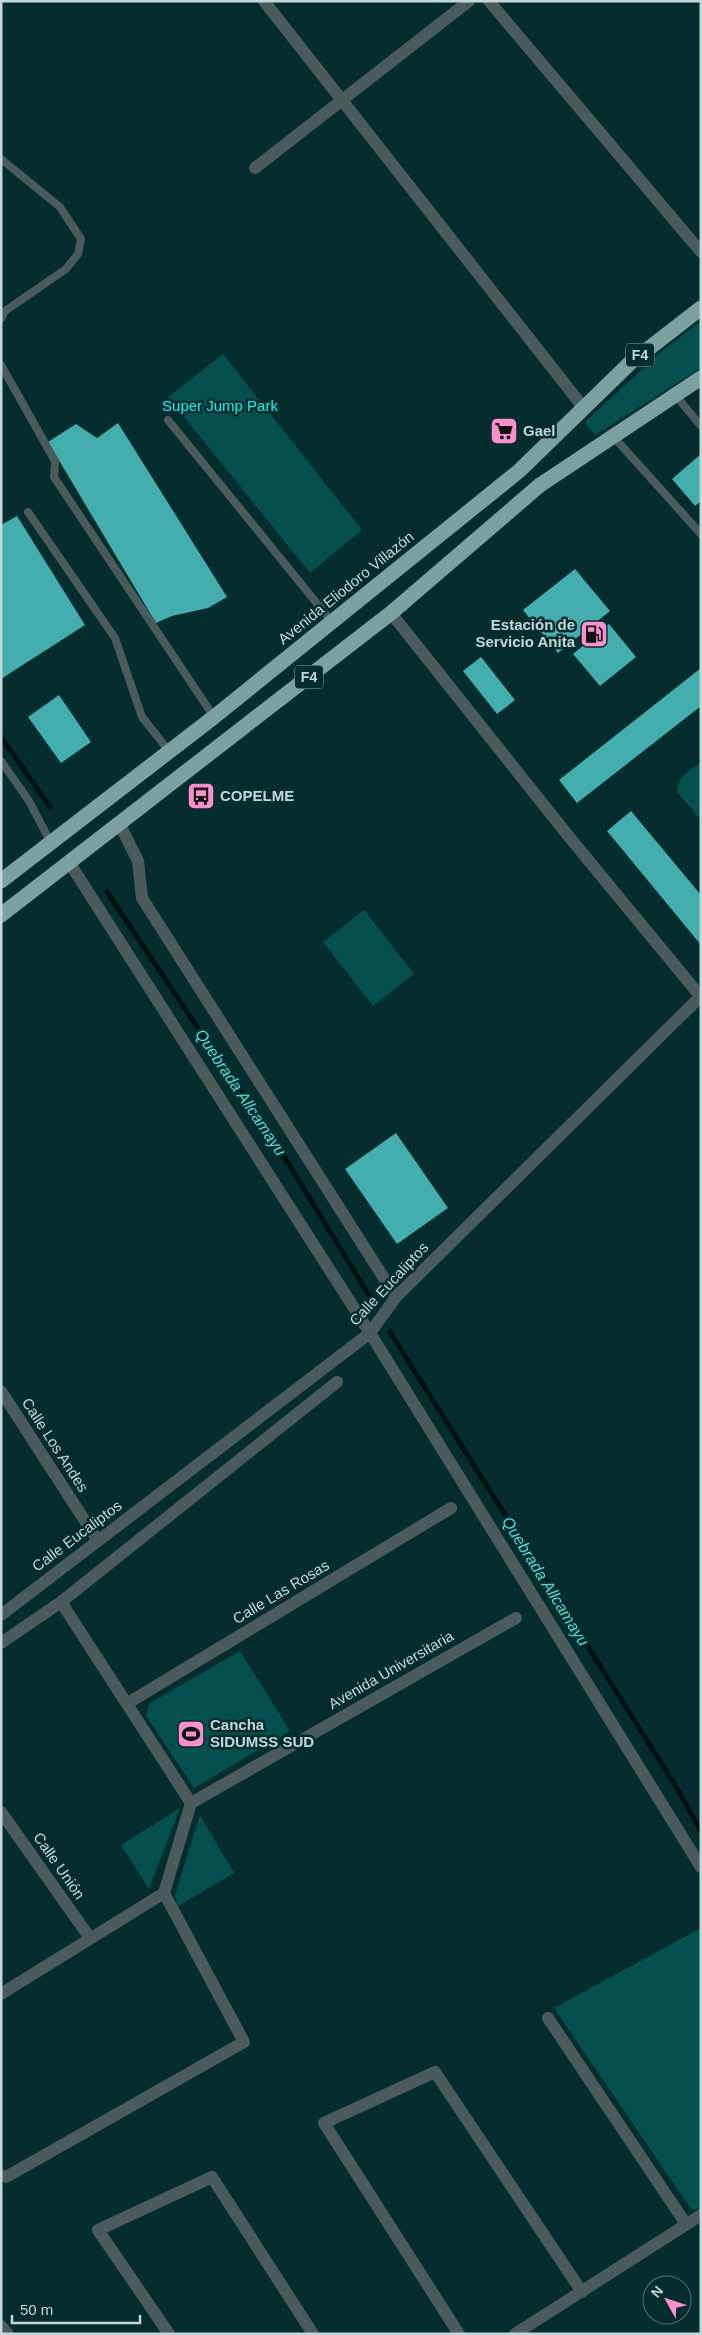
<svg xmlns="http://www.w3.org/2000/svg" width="702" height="2335" font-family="Helvetica,sans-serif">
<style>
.green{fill:#064f4f}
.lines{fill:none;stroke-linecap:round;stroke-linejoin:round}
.stream{stroke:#021010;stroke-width:5}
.building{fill:#44aeae}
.lane{stroke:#4b5a5a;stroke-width:8}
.street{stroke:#4b5a5a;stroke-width:12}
.highway{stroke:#7ba1a0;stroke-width:15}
.labels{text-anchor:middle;stroke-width:5;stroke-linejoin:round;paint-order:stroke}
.shield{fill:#062d2d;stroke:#8ba4a4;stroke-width:1}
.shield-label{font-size:14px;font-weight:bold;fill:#c4d7d7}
.park-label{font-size:15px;fill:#0af6f7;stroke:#062d2d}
.poi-label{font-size:15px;font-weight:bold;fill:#c4d7d7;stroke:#062d2d;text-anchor:start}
.street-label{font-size:15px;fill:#c4d7d7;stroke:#062d2d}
.water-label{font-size:16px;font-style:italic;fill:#4edddc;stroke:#062d2d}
</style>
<rect width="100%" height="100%" fill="#062d2d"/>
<g class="green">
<polygon points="701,321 701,368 595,435 585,422 661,352"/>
<polygon points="223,354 362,530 310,573 168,397"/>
<path d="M 701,762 L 701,820 L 677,792 C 677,777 689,771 701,762 Z"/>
<polygon points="364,910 414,974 373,1006 323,942"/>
<polygon points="240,1651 290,1731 194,1788 146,1716 150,1703"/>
<polygon points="180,1808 149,1889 121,1845"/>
<polygon points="200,1815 234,1873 178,1906 175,1895"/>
<polygon points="701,1928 701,2208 692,2210 689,2206 554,2008"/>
</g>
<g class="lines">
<g class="stream">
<polyline points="1,737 50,807"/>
<polyline points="107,892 288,1163 370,1297"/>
<polyline points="390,1332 675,1785 701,1831"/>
</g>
</g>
<g class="building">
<polygon points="118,423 227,597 208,608 172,616 156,623 48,442 76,424 97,438"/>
<polygon points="701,454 701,501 695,506 672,479"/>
<polygon points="17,516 85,625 1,679 1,525"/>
<polygon points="575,569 610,611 558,653 523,610"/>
<polygon points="609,624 636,657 600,686 573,654"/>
<polygon points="481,657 515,700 497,714 463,671"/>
<polygon points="701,668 701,706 577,803 559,780"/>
<polygon points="59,695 91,742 61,763 28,717"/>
<polygon points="631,811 701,895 701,945 607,831"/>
<polygon points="396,1133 448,1208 397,1244 345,1169"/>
</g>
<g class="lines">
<g class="lane">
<polyline points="1,159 60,207 81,239 78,254 66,269 5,311 1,319"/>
<polyline points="1,365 55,461 54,477 214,717"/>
<polyline points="676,396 701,426"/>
<polyline points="168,420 332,622"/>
<polyline points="612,435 701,534"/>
<polyline points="28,512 115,638 142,717 169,751"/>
<polyline points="1,761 29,801 51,843"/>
</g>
<g class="street">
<polyline points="264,1 583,407"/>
<polyline points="489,1 701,252"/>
<polyline points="255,168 469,1"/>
<polyline points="391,613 570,838 701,997"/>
<polyline points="120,825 138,861 142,898 396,1297"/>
<polyline points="69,862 370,1333 701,1867"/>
<polyline points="1,1391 98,1541"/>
<polyline points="61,1602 191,1803"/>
<polyline points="1,1615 370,1333 396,1297 701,996"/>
<polyline points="1,1643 61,1602 337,1382"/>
<polyline points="128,1703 451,1508"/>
<polyline points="1,1812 90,1938"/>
<polyline points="1,1994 164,1893 191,1803 516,1618"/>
<polyline points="548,2018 686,2224"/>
<polyline points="1,2175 6,2177 244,2042 164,1893"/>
<polyline points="1,2326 8,2334"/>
<polyline points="169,2334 98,2230 212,2177 313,2334"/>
<polyline points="459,2334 324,2123 435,2072 582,2292"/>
<polyline points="515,2334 701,2215"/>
</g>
<g class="highway">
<polyline points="1,881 214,717 519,471 630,363 701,308"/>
<polyline points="1,915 391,613 540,485 701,378"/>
</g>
</g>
<defs>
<g id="supermarket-square" transform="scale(1.4375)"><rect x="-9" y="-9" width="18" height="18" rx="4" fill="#f890cd" stroke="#062d2d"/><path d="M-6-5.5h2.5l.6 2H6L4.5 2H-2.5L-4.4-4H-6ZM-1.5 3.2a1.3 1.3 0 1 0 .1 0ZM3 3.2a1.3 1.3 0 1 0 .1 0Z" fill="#111"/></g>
<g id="fuel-square" transform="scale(1.4375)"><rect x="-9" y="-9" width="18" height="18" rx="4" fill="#f890cd" stroke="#062d2d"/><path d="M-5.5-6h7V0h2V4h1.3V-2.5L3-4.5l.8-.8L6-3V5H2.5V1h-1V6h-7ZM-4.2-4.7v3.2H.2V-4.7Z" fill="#111"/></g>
<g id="bus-square" transform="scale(1.4375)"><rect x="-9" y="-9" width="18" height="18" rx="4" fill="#f890cd" stroke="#062d2d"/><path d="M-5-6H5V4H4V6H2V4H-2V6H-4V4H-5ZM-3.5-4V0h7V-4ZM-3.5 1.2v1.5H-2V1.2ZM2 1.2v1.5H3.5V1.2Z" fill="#111"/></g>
<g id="stadium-square" transform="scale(1.4375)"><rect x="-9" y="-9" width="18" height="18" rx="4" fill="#f890cd" stroke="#062d2d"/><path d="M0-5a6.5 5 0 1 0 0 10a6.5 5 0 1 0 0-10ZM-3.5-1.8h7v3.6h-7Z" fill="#111"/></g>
</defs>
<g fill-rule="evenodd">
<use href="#supermarket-square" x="504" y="431"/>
<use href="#fuel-square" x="594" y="634"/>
<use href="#bus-square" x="201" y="796"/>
<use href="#stadium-square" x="191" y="1734"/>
</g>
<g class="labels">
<g class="shield">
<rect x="626" y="343.5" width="28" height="23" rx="4"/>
<rect x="295" y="665.5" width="28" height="23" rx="4"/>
</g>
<g class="shield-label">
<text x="640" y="360">F4</text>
<text x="309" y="682">F4</text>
</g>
<g class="park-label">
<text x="220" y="411">Super Jump Park</text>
</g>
<g class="poi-label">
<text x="523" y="436">Gael</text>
<text x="575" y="630" text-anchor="end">Estación de<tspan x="575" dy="17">Servicio Anita</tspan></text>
<text x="220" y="801">COPELME</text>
<text x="210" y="1730">Cancha<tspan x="210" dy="17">SIDUMSS SUD</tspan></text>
</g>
<g class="street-label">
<text transform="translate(346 588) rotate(-39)" y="5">Avenida Eliodoro Villazón</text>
<text transform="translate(389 1284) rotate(-47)" y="5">Calle Eucaliptos</text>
<text transform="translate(55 1445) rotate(57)" y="5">Calle Los Andes</text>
<text transform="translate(77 1536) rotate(-37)" y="5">Calle Eucaliptos</text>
<text transform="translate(281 1592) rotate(-31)" y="5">Calle Las Rosas</text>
<text transform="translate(391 1670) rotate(-30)" y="5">Avenida Universitaria</text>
<text transform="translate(59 1866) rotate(55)" y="5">Calle Unión</text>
</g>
<g class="water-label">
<text transform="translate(241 1092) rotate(56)" y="6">Quebrada Allcamayu</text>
<text transform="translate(546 1581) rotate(58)" y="6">Quebrada Allcamayu</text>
</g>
</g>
<rect width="702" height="2335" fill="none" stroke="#c4d7d7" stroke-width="5"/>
<g transform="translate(667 2300) rotate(310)"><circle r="24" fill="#062d2d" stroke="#527171"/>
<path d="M0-4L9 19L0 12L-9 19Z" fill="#f890cd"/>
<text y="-8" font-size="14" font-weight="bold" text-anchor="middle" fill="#c4d7d7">N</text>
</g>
<path d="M12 2315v8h128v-8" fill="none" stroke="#c4d7d7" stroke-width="2.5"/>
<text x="20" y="2315" font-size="15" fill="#c4d7d7" stroke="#062d2d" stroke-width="4" paint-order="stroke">50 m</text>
</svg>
